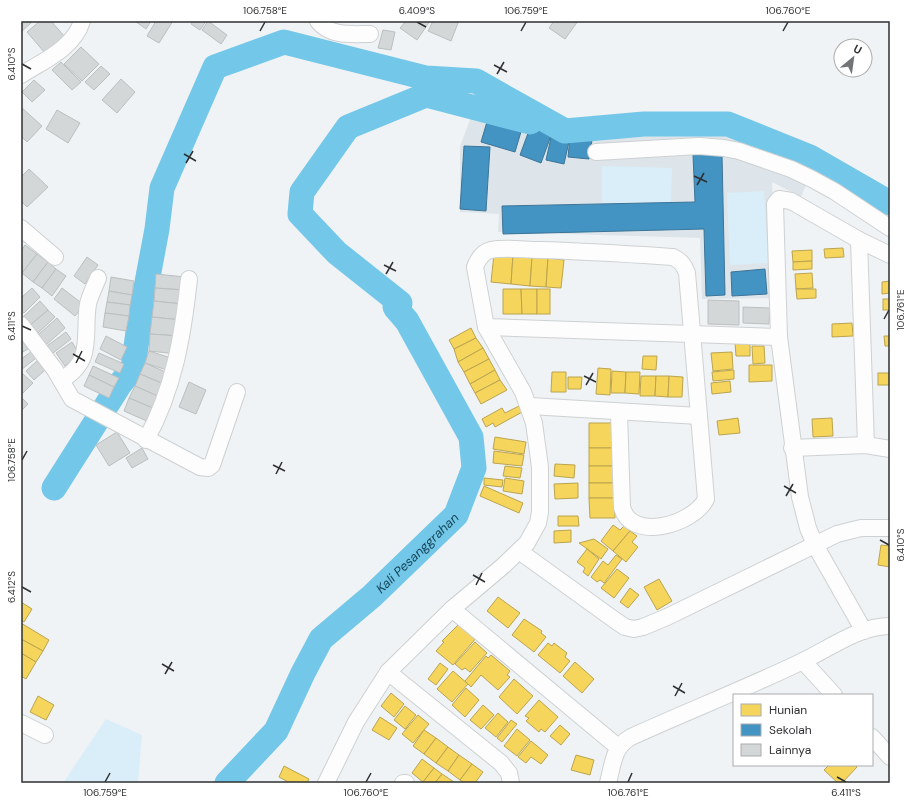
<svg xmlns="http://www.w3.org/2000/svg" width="911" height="804" font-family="'DM Sans',sans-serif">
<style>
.built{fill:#dde5ea}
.green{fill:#d9eef8}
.homes{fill:#f6d55c;stroke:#baa44f}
.schools{fill:#4393c3;stroke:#3d7597}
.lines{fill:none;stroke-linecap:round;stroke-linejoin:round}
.river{stroke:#73c7e8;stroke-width:25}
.building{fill:#d4d7d8;stroke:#bcbfc0}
.minor-casing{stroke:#ced1d2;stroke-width:18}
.minor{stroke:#fdfdfe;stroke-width:16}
.ticks{fill:none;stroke:#2e3031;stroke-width:1.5}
.labels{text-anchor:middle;stroke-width:4;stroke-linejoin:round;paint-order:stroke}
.water-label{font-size:13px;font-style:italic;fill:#154659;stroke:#fff}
.neatline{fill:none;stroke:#2e3031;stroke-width:1.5}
.ticks-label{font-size:10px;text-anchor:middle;fill:#2e3031}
</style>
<rect width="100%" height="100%" fill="#f0f3f5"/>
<polygon class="built" points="473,112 588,138 646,129 729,126 818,158 801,197 772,182 779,298 702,299 700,238 498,232 499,214 460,212 460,146"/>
<g class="green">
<polygon points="602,166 672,168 671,204 602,203"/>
<polygon points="764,191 768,263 730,265 727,193"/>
<polygon points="106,719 142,735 138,783 63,783"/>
</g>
<g class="homes">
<polygon points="843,248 844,257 825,258 824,249"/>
<polygon points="812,250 812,261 793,262 792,251"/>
<polygon points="494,254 513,255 511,284 491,282"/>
<polygon points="513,255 532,257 530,286 511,284"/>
<polygon points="532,257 548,258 546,287 530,286"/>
<polygon points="548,258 564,260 561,288 546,287"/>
<polygon points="812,261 812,269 793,270 793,262"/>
<polygon points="812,273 813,288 796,289 795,274"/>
<polygon points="890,281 890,293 882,294 882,282"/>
<polygon points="503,289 521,289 522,314 503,314"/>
<polygon points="521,289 537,289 537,314 522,314"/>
<rect x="537" y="289" width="13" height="25"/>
<polygon points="796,289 816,289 816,298 797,299"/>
<rect x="883" y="299" width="7" height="11"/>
<polygon points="852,323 853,336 832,337 832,324"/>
<polygon points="471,328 476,338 454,349 449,340"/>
<polygon points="884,336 890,336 890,346 885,346"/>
<polygon points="476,338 483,348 458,362 454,349"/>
<polygon points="750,342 750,356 736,356 735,343"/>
<polygon points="752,346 764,346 765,363 753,364"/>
<polygon points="483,348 489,359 464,372 458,362"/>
<polygon points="732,352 733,369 713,371 711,353"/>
<polygon points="643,356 657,356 656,370 642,369"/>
<polygon points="489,359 495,370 470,384 464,372"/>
<polygon points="749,365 772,365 772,381 749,382"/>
<polygon points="598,368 611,369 610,395 596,394"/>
<polygon points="495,370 500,380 475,393 470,384"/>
<polygon points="734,370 734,379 713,381 712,372"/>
<polygon points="612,371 626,372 625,393 611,393"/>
<polygon points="552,372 566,372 566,392 551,392"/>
<polygon points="626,372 640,372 639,394 625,393"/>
<rect x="878" y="373" width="12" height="12"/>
<polygon points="641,376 656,376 655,396 640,396"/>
<polygon points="656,376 669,376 668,397 655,396"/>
<polygon points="669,376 683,377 682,397 668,397"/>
<polygon points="568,377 582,377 581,389 568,389"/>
<polygon points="500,380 507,390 481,404 475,393"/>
<polygon points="730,381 731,392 712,394 711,383"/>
<polygon points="521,405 524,411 495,427 493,423 486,427 482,419 502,408 505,413"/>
<polygon points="738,418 740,433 719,435 717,421"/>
<polygon points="832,418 833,436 813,437 812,419"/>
<polygon points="589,423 613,423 614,448 589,448"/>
<polygon points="495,437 526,442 524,454 493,449"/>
<rect x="589" y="448" width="25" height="18"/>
<polygon points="494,451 524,455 522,466 493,463"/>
<polygon points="555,464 575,465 574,478 554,476"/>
<polygon points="505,466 522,468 520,478 503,476"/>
<rect x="589" y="466" width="25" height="17"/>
<polygon points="484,478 503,480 502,487 484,485"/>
<polygon points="505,478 524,481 522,494 503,491"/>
<polygon points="578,483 578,498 555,499 554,484"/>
<rect x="589" y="483" width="25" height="15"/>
<polygon points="484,486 523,503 519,513 480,496"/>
<polygon points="589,498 614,498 615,518 590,518"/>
<polygon points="558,516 578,516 579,526 558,526"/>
<polygon points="613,525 620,530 624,526 630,531 613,551 601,541"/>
<polygon points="571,530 571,542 554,543 554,531"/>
<polygon points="630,531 637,536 632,542 638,547 626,562 613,551"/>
<polygon points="594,539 608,549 601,559 579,543"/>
<polygon points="881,545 890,546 890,567 878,565"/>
<polygon points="587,549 599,559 588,576 583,572 585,568 577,562"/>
<polygon points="616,555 622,559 604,583 600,580 597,582 591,577 603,561 608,565"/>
<polygon points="617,569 629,578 614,598 601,588"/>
<polygon points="659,579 672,601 657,610 644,587"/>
<polygon points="630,588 639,595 628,608 620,602"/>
<polygon points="498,597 520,613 508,628 487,611"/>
<polygon points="21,602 32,609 24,622 21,620"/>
<polygon points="524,619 542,631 541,633 546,637 534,652 512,635"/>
<polygon points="21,623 49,640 43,651 21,639"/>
<polygon points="460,623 477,637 453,665 436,651 444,642 442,641"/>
<polygon points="21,639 43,651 36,662 21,653"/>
<polygon points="475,642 487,653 470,672 465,668 462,670 455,664"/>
<polygon points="548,643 552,646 554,643 567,653 565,657 570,661 560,673 538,655"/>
<polygon points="21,653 36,662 26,679 21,676"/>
<polygon points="491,655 510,671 507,675 510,677 498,690 481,675 471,687 465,681 486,656 488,658"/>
<polygon points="575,662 594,679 582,693 563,676"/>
<polygon points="440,663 448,669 436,685 428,679"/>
<polygon points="453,671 468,684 452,702 437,689"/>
<polygon points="514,679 533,696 517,714 499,697"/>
<polygon points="466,688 479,700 465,717 452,705"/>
<polygon points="391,693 404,704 394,717 381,706"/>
<polygon points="38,696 54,705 46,720 30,712"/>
<polygon points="539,700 558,717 545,732 541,729 539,732 526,721 529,718 525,716"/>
<polygon points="483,705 494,715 481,729 470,720"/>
<polygon points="405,706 416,715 405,729 394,720"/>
<polygon points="498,713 508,722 496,737 485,728"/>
<polygon points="418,715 429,724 413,743 402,734"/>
<polygon points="380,717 397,728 389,740 372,730"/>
<polygon points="511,720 517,724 502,742 497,738"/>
<polygon points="560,725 570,734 561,745 550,736"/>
<polygon points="517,729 530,740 517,756 504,746"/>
<polygon points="424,730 436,738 424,754 413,746"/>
<polygon points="436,738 448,747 436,763 424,754"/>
<polygon points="531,741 548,755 541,764 531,757 526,763 518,757"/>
<polygon points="448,747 459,755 448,771 436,763"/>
<polygon points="459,755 472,764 460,780 448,771"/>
<polygon points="576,755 594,760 590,775 571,770"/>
<polygon points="422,759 434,768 423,782 412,773"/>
<polygon points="472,764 483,772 475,783 465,783 460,780"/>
<polygon points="829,765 855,765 857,767 842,783 838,783 824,770"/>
<polygon points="284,766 309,779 307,783 290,783 279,777"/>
<polygon points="434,768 442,774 435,783 425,783 423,782"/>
<polygon points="442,774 454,782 453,783 435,783"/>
</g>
<g class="schools">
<polygon points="489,115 523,125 515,152 481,142"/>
<polygon points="531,125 552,133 541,163 520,155"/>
<polygon points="552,133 570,137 564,164 546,160"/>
<polygon points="570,137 592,140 589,159 568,157"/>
<polygon points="464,146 490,147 486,211 460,209"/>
<polygon points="722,154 725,295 706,296 704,229 503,234 502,206 695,202 693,155"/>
<polygon points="765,269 767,294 732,296 731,272"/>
</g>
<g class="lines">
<g class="river">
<polyline points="54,488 120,384 133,368 139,325 157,229 162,188 215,67 284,42 426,78 476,81 565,131 644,124 728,124 810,157 890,203"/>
<path id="s1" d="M 227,783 L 276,731 L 303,673 L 321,639 L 372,596 L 456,515 L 474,468 L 471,437 L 407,321 L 395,307 L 400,303 L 337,253 L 300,214 L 302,192 L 348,127 L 426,95 L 530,122"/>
</g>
</g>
<g class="building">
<polygon points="21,21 32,22 21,32"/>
<polygon points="40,21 51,21 65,37 45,53 27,32"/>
<polygon points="135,21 151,21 146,29"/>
<polygon points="156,21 173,21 159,43 147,36"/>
<polygon points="193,21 206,21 200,30 191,24"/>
<polygon points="208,21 227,35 221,44 202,30"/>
<polygon points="406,21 430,21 417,40 400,28"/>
<polygon points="433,21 454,21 458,23 451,41 428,31"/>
<polygon points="554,21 578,21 565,39 549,28"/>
<polygon points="383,30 395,32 391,50 378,48"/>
<polygon points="81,47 99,64 82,81 64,64"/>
<polygon points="61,62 81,82 72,90 52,70"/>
<polygon points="101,66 110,74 94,90 85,82"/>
<polygon points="121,79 135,92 117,113 102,100"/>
<polygon points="34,80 45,90 32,102 22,92"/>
<polygon points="21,107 42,126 27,142 21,136"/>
<polygon points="57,110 80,123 68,143 46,129"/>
<polygon points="29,169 48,187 27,207 21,201 21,177"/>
<polygon points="25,245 37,254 22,273 21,251"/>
<polygon points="37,254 48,262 33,282 22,273"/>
<polygon points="87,257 98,265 85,284 74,276"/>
<polygon points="48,262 56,269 42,288 33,282"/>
<polygon points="56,269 66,276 52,296 42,288"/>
<polygon points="156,274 185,277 184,290 155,288"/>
<polygon points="111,277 134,281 132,295 109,291"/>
<polygon points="32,288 40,297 24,313 21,310 21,298"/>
<polygon points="62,288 84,305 75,316 54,299"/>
<polygon points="155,288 184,290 182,304 154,301"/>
<polygon points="109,291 132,295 130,305 107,302"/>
<polygon points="708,300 739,301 739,325 708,324"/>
<polygon points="40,301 48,310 29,326 22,318"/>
<polygon points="154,301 182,304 181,320 152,317"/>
<polygon points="107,302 130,305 129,316 105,313"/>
<polygon points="743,307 770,308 769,324 743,323"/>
<polygon points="48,310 55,317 37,334 29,326"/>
<polygon points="105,313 129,316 126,331 103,327"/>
<polygon points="152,317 181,320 179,336 150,334"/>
<polygon points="57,318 65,328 46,345 38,335"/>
<polygon points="66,332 71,339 53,353 47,346"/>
<polygon points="150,334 179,336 178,354 149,351"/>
<polygon points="106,336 127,347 121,360 100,349"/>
<polygon points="21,339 28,349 21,353"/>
<polygon points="72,342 80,355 65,366 56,353"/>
<polygon points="149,351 171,358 167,370 145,363"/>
<polygon points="31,352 36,358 21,370 21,359"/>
<polygon points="99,353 124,364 120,373 95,362"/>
<polygon points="37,361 45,370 34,380 26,371"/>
<polygon points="145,363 170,374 166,385 140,374"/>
<polygon points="93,366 119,378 114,387 89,375"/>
<polygon points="23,374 33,383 23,393 21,391 21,376"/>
<polygon points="140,374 166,385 160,397 135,386"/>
<polygon points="89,375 114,387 109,398 84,386"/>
<polygon points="189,382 206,390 196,414 179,407"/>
<polygon points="135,386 160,397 155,409 129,398"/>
<polygon points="21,397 28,404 21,411"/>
<polygon points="129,398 155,409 149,422 124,411"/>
<polygon points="117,432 130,453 109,466 96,445"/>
<polygon points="142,448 148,459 132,468 126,458"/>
</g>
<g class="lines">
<g class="minor-casing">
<g id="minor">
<path d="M 318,21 C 330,37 353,34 370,34"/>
<path d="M 21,75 C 43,61 74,48 82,21"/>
<polyline points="596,152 699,146 724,148 739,151 791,169 812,179 834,191 890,228"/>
<polyline points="21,228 55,257"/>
<polyline points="859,240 866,445"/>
<polyline points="21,325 55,370 72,399 200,467 208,468 212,465 237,392"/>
<polyline points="486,327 779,337"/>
<path d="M 61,380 C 95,361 83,335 88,304 C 90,295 95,286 98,278"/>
<polyline points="530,406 699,416"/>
<path d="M 146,440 C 174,389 183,335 189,279"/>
<polyline points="792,448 866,445 890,449"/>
<polyline points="519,551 616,621 625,627 634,629 643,627 667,617 837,534 861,528 890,528"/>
<polyline points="452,609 618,747"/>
<polyline points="864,631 815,545 808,528 800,497 779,337 775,204 779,199 791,201 859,240 890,255"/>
<polyline points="803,661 834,695"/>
<polyline points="388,672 501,763 509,773 511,783"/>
<polyline points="21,723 45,735"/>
<polyline points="872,737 890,757"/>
<path d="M 326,783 L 356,722 L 388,672 L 452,609 L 503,566 L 527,543 L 538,523 L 540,512 L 540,467 L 534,423 L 523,392 L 486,327 L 475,267 C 478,259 482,252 491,250 C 506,247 525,250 540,250 C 584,251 628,254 673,257 C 681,261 684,265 687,273 L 706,499 C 694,524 631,543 622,507 L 619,412"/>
<polyline points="403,783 406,783"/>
<path d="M 608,783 C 613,764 613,747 631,737 C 688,711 747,688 803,661 C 830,648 859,626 890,626"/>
</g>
</g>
<use href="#minor" class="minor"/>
</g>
<path class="ticks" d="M 417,22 L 426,27M 260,31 L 265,22M 521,31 L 526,22M 783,31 L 788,22M 22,64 L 31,69M 494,65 L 507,72M 497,74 L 504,62M 184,154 L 196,161M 186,163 L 193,151M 694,176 L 707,182M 697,185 L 704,173M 384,265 L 396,271M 386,274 L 393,262M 884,319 L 889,310M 22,326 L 31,330M 73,354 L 85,361M 76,363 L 82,351M 584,376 L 596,382M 586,385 L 593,373M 22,460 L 27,451M 273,465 L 285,471M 276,474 L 282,462M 784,486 L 796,493M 786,496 L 793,484M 880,540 L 889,545M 473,575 L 485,582M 476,585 L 482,573M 22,587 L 31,592M 162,664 L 174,671M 165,674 L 172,662M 673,686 L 685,693M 675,696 L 682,683M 837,777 L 846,782M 105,782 L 110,773M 366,782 L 371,773M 628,782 L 632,773"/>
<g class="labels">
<g class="water-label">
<text dy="5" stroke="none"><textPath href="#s1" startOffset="303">Kali Pesanggrahan</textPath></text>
</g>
</g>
<rect width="911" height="804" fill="none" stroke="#ffffff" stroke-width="44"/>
<rect x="733" y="694" width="140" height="72" fill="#ffffff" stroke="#abacad"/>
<rect x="741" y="704" width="20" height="12" fill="#f6d55c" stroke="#abacad"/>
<text x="769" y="714" font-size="12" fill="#2e3031">Hunian</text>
<rect x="741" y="724" width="20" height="12" fill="#4393c3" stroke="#abacad"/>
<text x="769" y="734" font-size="12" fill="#2e3031">Sekolah</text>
<rect x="741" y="744" width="20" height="12" fill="#d4d7d8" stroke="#abacad"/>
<text x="769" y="754" font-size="12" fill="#2e3031">Lainnya</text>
<g transform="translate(853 58) rotate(29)"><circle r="19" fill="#ffffff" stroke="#abacad"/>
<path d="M0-3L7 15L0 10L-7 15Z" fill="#727476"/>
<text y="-6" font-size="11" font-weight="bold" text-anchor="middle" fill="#2e3031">U</text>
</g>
<rect x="22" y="22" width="867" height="760" class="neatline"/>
<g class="ticks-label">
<text x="265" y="14">106.758°E</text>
<text x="417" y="14">6.409°S</text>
<text x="526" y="14">106.759°E</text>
<text x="788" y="14">106.760°E</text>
<text transform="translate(11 64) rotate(-90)" y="4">6.410°S</text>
<text transform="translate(900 310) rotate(-90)" y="4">106.761°E</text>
<text transform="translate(11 326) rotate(-90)" y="4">6.411°S</text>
<text transform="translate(11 460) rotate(-90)" y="4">106.758°E</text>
<text transform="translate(900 545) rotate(-90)" y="4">6.410°S</text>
<text transform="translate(11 587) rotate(-90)" y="4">6.412°S</text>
<text x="105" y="796">106.759°E</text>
<text x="366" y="796">106.760°E</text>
<text x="628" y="796">106.761°E</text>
<text x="846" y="796">6.411°S</text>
</g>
</svg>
